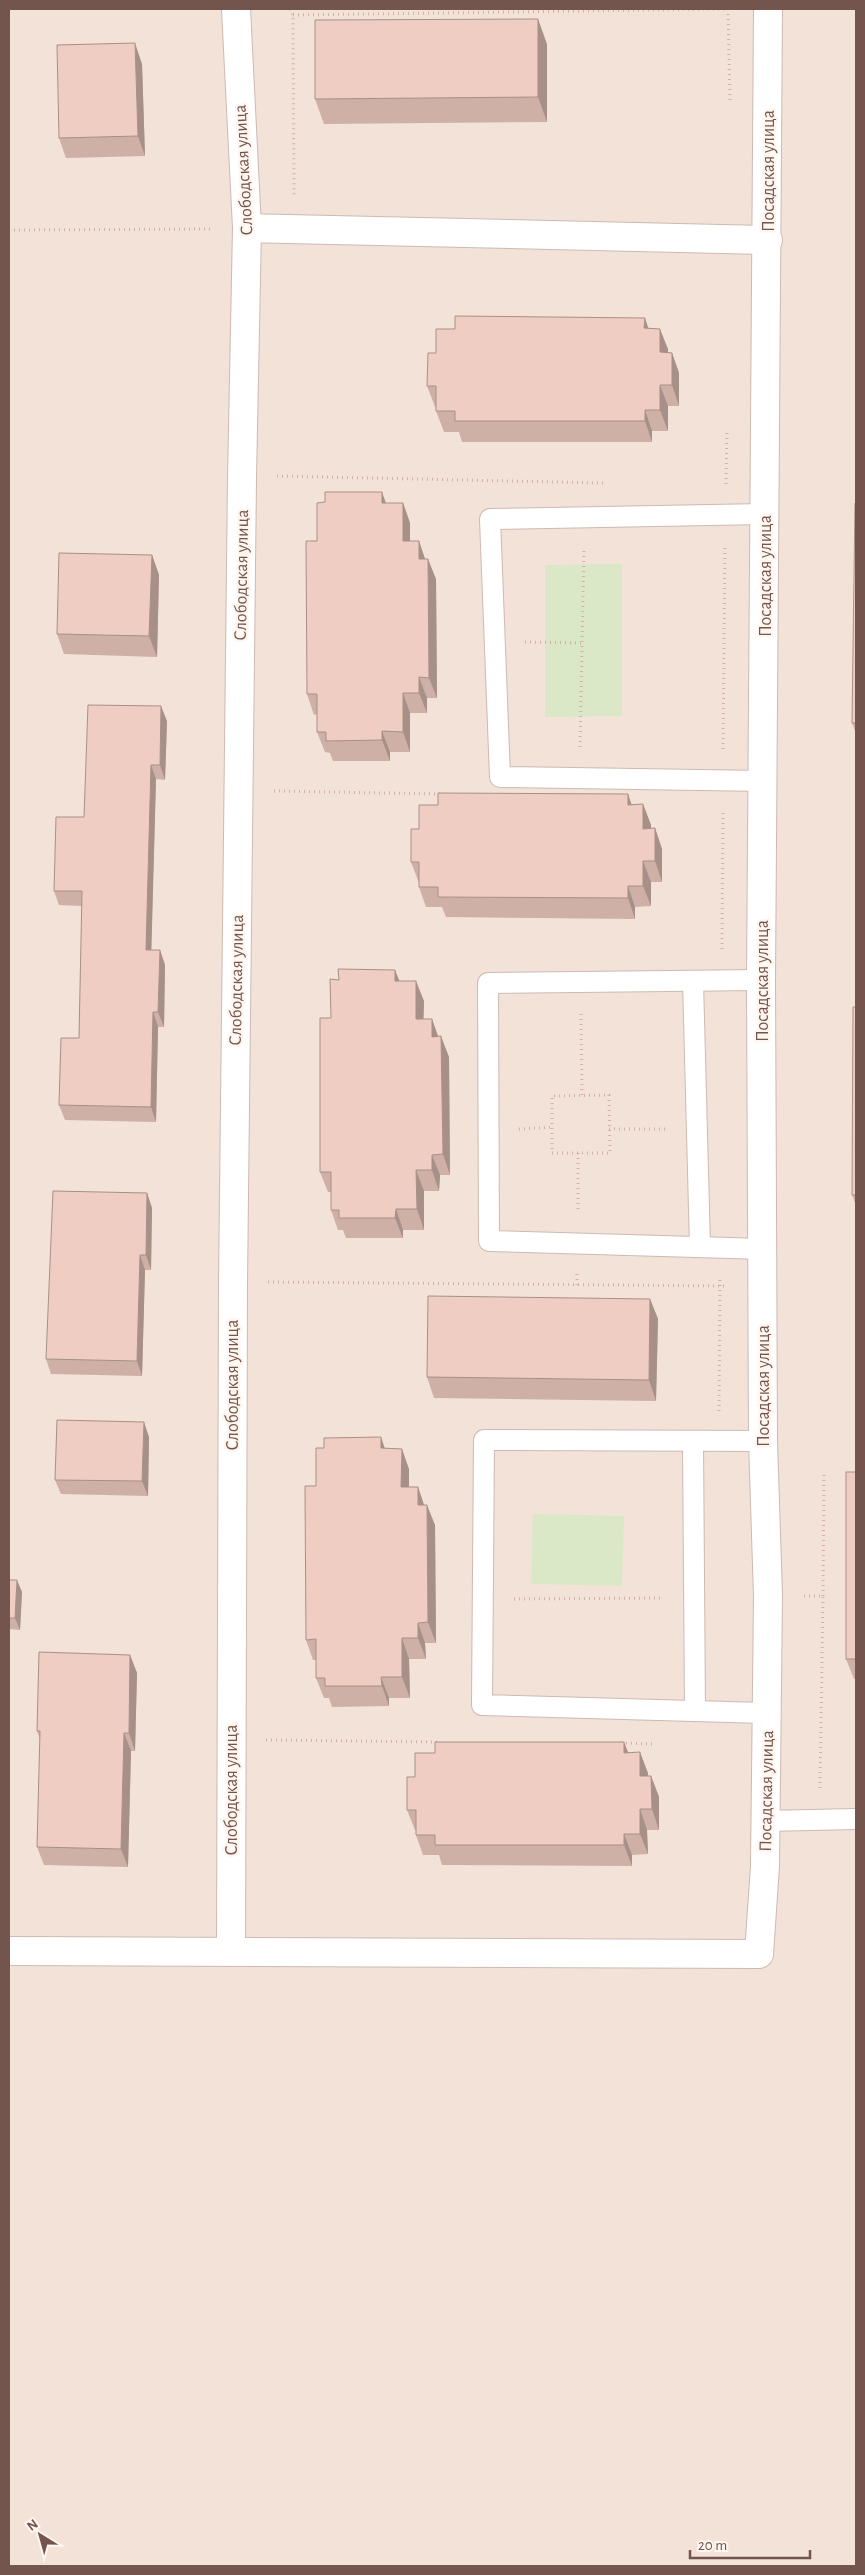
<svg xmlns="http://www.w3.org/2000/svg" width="865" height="2575" font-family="'Alegreya Sans',sans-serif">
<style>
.residential{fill:#f2e2d8}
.green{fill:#dae8c8}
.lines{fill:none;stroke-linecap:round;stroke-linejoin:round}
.lane-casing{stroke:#cebab2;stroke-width:22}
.street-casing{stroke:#cebab2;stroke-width:30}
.path{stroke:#d4b0a5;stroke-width:3;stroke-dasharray:1 4;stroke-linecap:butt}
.lane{stroke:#fff;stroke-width:20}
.street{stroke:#fff;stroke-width:28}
.wall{fill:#ceb0a7}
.shaded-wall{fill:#a79088}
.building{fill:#efcdc2;stroke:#a79088}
.labels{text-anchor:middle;stroke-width:5;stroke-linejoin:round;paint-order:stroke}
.street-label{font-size:18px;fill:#74554e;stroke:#fef6ef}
</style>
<rect width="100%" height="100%" fill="#fbf1e9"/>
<rect class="residential" x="9" y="9" width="847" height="2557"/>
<g class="green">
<polygon points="622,564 622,716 545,717 545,565"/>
<polygon points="533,1514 624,1516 622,1586 531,1584"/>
</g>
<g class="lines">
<g class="lane-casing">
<g id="lane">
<polyline points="764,781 500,777 490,519 766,514"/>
<polyline points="761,980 488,983 489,1241 764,1249"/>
<polyline points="693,981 700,1247"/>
<polyline points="693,1441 695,1711"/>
<polyline points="763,1441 484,1440 482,1705 766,1713"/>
<polyline points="765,1821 856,1819"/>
</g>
</g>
<g class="street-casing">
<g id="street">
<polyline points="247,228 768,240"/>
<polyline points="9,1951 759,1954 765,1866 768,1596 763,1441 761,980 768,9"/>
<polyline points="231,1952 233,1284 242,478 247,228 236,9"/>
</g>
</g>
<g class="path">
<polyline points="290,9 293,15 294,195"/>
<polyline points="728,9 730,101"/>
<polyline points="293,15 728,9"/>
<polyline points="9,230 213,229"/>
<polyline points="277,476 603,483"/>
<polyline points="726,484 727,430"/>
<polyline points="525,642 583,643"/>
<polyline points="580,747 584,549"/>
<polyline points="723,749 725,545"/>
<polyline points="274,791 440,794"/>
<polyline points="722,949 723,812"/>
<polyline points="581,1014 582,1096"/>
<polygon points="609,1095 610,1153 552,1153 552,1096"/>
<polyline points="519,1129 552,1127"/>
<polyline points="609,1129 666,1129"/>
<polyline points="578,1153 578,1212"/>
<polyline points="268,1282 727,1286"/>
<polyline points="577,1285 577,1273"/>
<polyline points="719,1411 720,1277"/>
<polyline points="804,1596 823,1596 820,1788"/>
<polyline points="823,1596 824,1473"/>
<polyline points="514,1599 662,1598"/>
<polyline points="266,1740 437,1742"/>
<polyline points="621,1743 652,1744"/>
</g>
<use href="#lane" class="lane"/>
<use href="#street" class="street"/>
</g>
<g class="wall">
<polygon points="547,44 547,122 324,124 315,99"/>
<polygon points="142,64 145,156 66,158 59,138"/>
<polygon points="648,328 668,349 668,352 672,353 679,373 679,406 668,406 668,431 652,431 652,442 462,442 459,432 444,432 436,411 436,407 435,407 427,386 436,353"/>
<polygon points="386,503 403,503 410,523 410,541 419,541 425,559 436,579 437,698 427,698 427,713 410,713 410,752 390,752 390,761 333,761 330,753 325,752 317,732 317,714 314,715 307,694 317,541"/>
<polygon points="856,503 856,734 852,723"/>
<polygon points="152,555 159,575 157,657 64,654 57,634"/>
<polygon points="167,721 165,780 156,779 151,950 160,950 165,965 164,1027 158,1027 156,1122 65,1120 59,1105 79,1038 82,906 59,905 54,891 84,817"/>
<polygon points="628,794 631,804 643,804 651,825 651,828 655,828 662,849 662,882 651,882 651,906 635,907 635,919 446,917 442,907 426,907 419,887 419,883 411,862 419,829 438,805"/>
<polygon points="339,980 399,981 424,1001 423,1019 432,1019 438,1037 449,1057 450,1175 440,1175 439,1191 424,1191 424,1230 403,1230 403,1238 346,1238 343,1230 338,1230 331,1210 331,1192 328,1192 320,1172 331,1018"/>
<polygon points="856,1007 856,1206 852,1195"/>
<polygon points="147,1193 152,1208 151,1270 145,1270 142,1376 51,1374 46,1359"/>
<polygon points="650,1299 658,1319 656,1401 434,1398 427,1377"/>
<polygon points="149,1437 148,1496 61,1494 55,1480"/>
<polygon points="385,1448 409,1469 409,1487 418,1487 424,1505 435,1525 436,1643 425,1643 426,1659 409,1659 410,1698 389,1698 389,1706 332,1707 329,1698 324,1698 316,1678 316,1660 313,1660 306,1640 316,1486"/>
<polygon points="856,1472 856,1679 854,1679 846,1659"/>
<polygon points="9,1580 22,1592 20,1630 9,1629"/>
<polygon points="130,1655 137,1673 135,1751 131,1751 128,1867 44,1865 37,1847 40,1739 37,1731"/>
<polygon points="628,1752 648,1773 647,1776 651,1776 659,1797 659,1830 647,1830 648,1854 632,1855 632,1866 442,1865 439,1855 423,1855 416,1835 416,1830 415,1830 407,1810 415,1777 435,1753"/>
</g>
<g class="shaded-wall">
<polygon points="538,19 547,44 547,122 538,97"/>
<polygon points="135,43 142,64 145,156 138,136"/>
<polygon points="645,318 652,339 644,328"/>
<polygon points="660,329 668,349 668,373 660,352"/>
<polygon points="672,353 679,373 679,406 672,385"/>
<polygon points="660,385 668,406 668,431 660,410"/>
<polygon points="645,410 652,431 652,442 645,421"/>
<polygon points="382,492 389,512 382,503"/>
<polygon points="403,503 410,523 410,562 403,541"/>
<polygon points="419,541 426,562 419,559"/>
<polygon points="152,555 159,575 157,657 149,636"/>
<polygon points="428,559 436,579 437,698 429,678"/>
<polygon points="419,677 427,698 427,713 419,693"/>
<polygon points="403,693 410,713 410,752 403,732"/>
<polygon points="161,706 167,721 165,780 160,765"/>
<polygon points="382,731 390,752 390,761 382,740"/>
<polygon points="151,765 156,779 151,964 146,950"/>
<polygon points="628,794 635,815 628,805"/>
<polygon points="643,804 651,825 651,849 643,829"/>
<polygon points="655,828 662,849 662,882 655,861"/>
<polygon points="643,861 651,882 651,906 643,886"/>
<polygon points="628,886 635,907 635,919 628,898"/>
<polygon points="160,950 165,965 164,1027 158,1012"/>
<polygon points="395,970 403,990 395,981"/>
<polygon points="416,981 424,1001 423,1040 416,1019"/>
<polygon points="153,1012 158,1027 156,1122 151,1107"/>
<polygon points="432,1019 439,1039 432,1037"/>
<polygon points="441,1036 449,1057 450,1175 443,1154"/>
<polygon points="432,1155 440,1175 439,1191 432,1170"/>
<polygon points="416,1170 424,1191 424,1230 417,1209"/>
<polygon points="147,1193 152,1208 151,1270 146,1255"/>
<polygon points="396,1209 403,1230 403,1238 395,1218"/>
<polygon points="140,1255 145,1270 142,1376 137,1361"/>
<polygon points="650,1299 658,1319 656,1401 649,1380"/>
<polygon points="144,1422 149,1437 148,1496 142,1481"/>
<polygon points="381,1437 388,1458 381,1448"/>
<polygon points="402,1449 409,1469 409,1507 401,1487"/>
<polygon points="418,1487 425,1508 418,1505"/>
<polygon points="427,1505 435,1525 436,1643 428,1622"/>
<polygon points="17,1580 22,1592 20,1630 15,1618"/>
<polygon points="418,1623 425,1643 426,1659 418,1638"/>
<polygon points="402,1638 409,1659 410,1698 402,1677"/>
<polygon points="130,1655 137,1673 135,1751 129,1733"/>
<polygon points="381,1677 389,1698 389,1706 382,1686"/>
<polygon points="124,1733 131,1751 128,1867 121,1849"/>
<polygon points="624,1742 632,1762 624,1753"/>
<polygon points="640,1752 648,1773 647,1796 640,1776"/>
<polygon points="651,1776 659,1797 659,1830 652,1809"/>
<polygon points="640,1809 647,1830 648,1854 640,1834"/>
<polygon points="624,1834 632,1855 632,1866 624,1845"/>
</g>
<g class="building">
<polygon points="538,19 538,97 315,99 315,20"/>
<polygon points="135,43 138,136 59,138 57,45"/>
<polygon points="455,316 645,318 644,328 660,329 660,352 672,353 672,385 660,385 660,410 645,410 645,421 455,421 455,411 436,411 436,386 427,386 428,353 436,353 436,329 455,329"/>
<polygon points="325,492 382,492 382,503 403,503 403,541 419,541 419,559 428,559 429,678 419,677 419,693 403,693 403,732 382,731 382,740 326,741 326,732 317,732 317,694 307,694 306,541 317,541 317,503 325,502"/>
<polygon points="855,503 856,503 856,723 852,723"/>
<polygon points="59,553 152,555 149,636 57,634"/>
<polygon points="88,705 161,706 160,765 151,765 146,950 160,950 158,1012 153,1012 151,1107 59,1105 61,1038 79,1038 82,891 54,891 56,817 84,817"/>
<polygon points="438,793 628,794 628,805 643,804 643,829 655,828 655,861 643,861 643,886 628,886 628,898 438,897 438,887 419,887 419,862 411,862 411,829 419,829 419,805 438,805"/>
<polygon points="338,969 395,970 395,981 416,981 416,1019 432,1019 432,1037 441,1036 443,1154 432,1155 432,1170 416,1170 417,1209 396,1209 395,1218 339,1218 339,1210 331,1210 331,1172 320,1172 320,1018 331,1018 330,979 339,980"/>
<polygon points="853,1007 856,1007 856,1195 852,1195"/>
<polygon points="53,1191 147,1193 146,1255 140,1255 137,1361 46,1359"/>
<polygon points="428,1296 650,1299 649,1380 427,1377"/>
<polygon points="57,1420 144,1422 142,1481 55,1480"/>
<polygon points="381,1437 381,1448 402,1449 401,1487 418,1487 418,1505 427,1505 428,1622 418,1623 418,1638 402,1638 402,1677 381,1677 382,1686 325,1686 325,1678 316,1678 316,1639 306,1640 305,1486 316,1486 316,1448 324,1448 324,1438"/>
<rect x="846" y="1472" width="10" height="187"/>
<polygon points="9,1580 17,1580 15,1618 9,1618"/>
<polygon points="39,1652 130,1655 129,1733 124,1733 121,1849 37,1847 40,1731 37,1731"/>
<polygon points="435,1742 624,1742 624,1753 640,1752 640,1776 651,1776 652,1809 640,1809 640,1834 624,1834 624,1845 435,1845 435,1835 416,1835 416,1810 407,1810 407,1777 415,1777 415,1753 435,1753"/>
</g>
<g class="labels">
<g class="street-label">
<text transform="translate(243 170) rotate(-93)" y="6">Слободская улица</text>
<text transform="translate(768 171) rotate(-90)" y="6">Посадская улица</text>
<text transform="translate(241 575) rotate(-89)" y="6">Слободская улица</text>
<text transform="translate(765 576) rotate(-90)" y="6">Посадская улица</text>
<text transform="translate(236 980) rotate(-89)" y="6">Слободская улица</text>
<text transform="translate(762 981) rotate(-90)" y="6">Посадская улица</text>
<text transform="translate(232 1385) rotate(-90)" y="6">Слободская улица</text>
<text transform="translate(763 1386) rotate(-90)" y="6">Посадская улица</text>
<text transform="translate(231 1790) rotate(-90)" y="6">Слободская улица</text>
<text transform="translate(766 1791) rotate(-89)" y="6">Посадская улица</text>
</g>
</g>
<rect width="865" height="2575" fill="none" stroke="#74554e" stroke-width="20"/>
<g transform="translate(40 2535) rotate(323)" stroke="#fef6ef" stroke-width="4" paint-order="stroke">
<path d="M0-4L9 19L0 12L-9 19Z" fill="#74554e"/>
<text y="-8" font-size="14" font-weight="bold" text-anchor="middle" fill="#74554e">N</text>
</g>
<path d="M690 2550v8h120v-8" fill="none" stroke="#74554e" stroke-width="2.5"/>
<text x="698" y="2550" font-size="15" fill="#74554e" stroke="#fef6ef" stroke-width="4" paint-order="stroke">20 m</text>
</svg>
